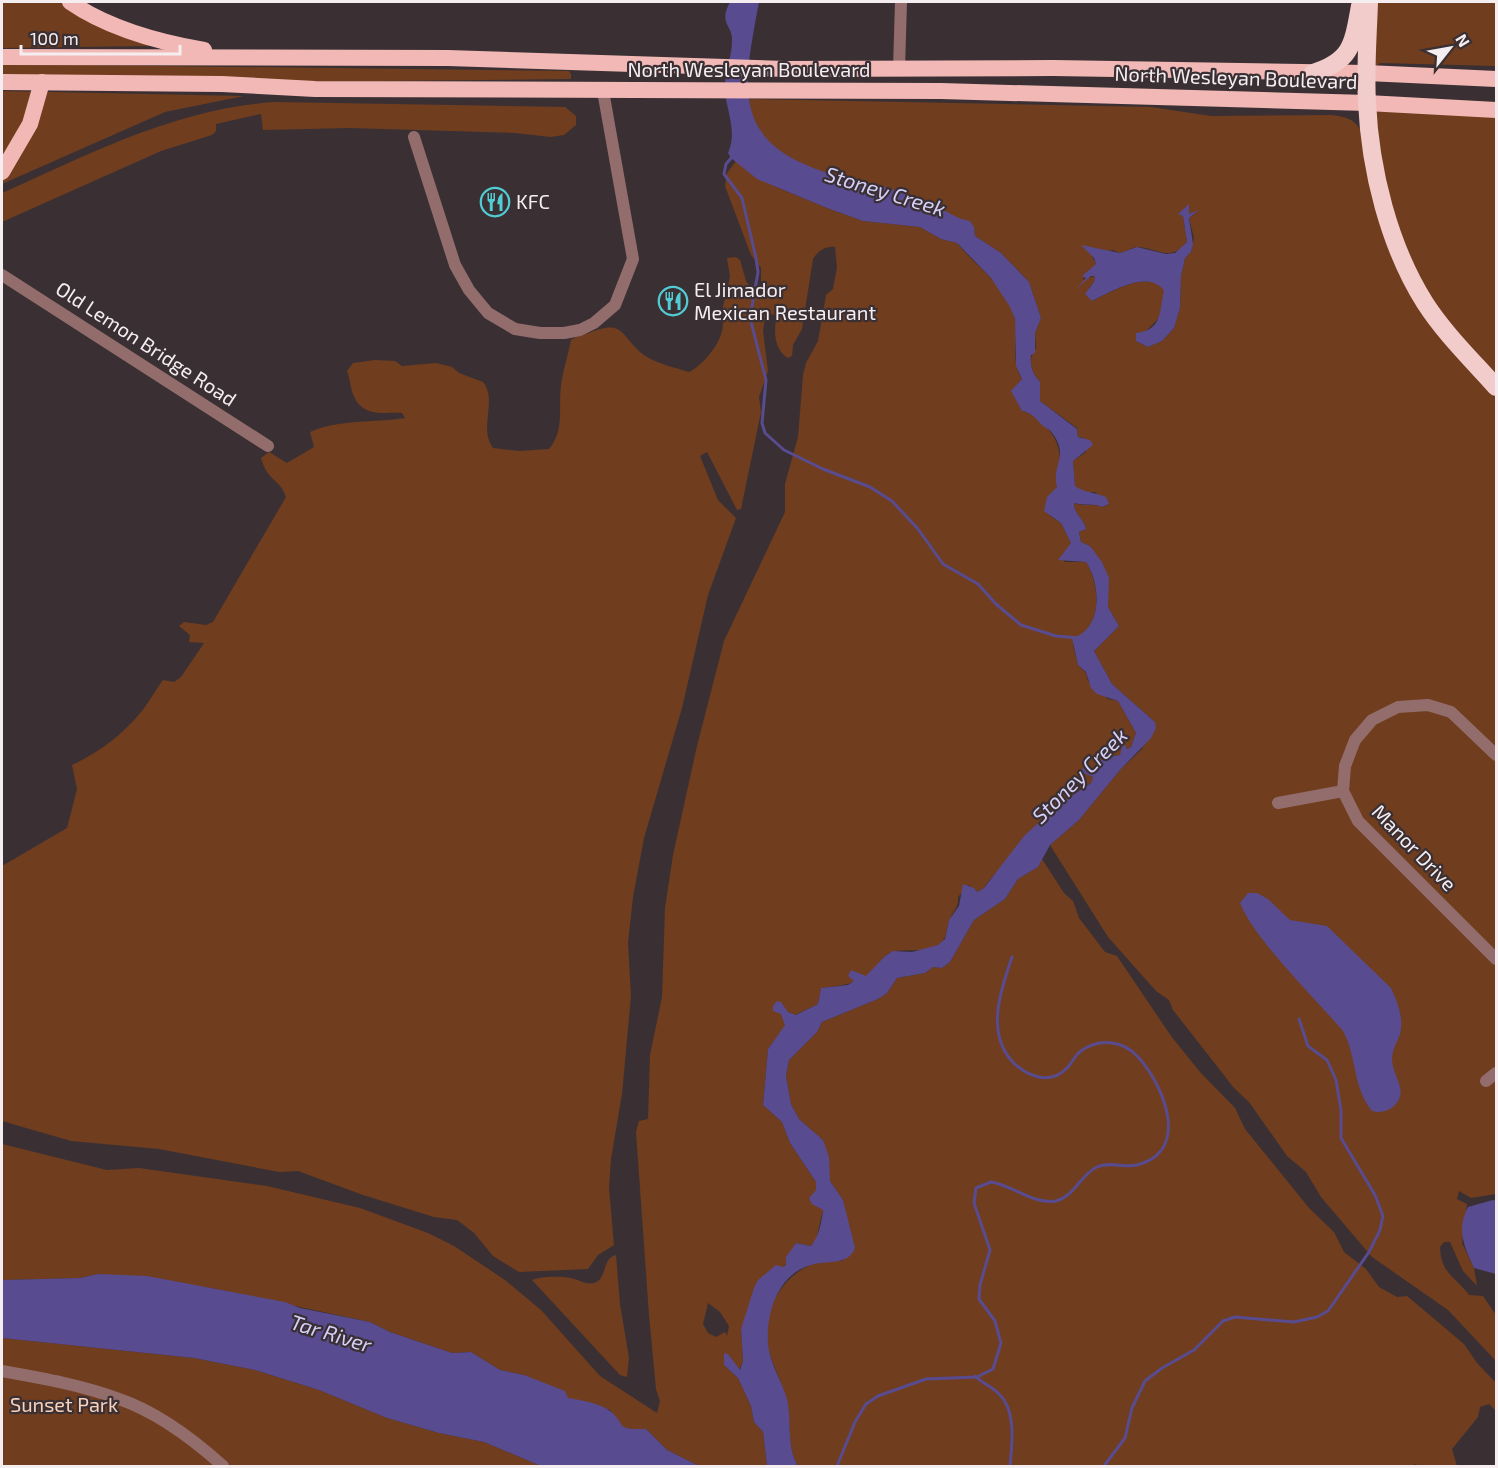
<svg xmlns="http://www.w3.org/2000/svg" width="1498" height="1468" font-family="'Exo 2',sans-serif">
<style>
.green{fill:#703d1e;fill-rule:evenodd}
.water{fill:#594b8f}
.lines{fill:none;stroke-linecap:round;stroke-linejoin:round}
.stream{stroke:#594b8f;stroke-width:3}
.minor{stroke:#936d6c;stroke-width:12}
.trunk{stroke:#f2b8b6;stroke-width:16}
.motorway{stroke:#f2cccb;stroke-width:18}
.labels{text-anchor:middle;stroke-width:4.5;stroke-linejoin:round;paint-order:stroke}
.street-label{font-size:20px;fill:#f5eef1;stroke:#3a3034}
.poi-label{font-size:20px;fill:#f5eef1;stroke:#3a3034;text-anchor:start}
.park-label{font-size:20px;fill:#f9d1ba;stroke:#3a3034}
.water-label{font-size:21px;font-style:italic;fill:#d5d0f8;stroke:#3a3034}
</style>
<rect width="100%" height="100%" fill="#3a3034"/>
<g class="green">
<polygon points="2,2 69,2 151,46 2,48"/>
<polygon points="1374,2 1496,2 1496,66 1380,63 1374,68"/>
<polygon points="2,64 569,71 571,74 571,79 279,82 2,77"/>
<polygon points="2,91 244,96 165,112 2,184"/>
<path d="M 749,99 L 1151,107 L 1211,116 L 1331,115 C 1345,117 1354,118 1361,131 L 1386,233 L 1496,394 L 1496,1194 L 1471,1198 L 1459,1191 L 1457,1199 L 1467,1204 L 1462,1243 L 1474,1268 L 1477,1286 L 1463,1271 L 1450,1242 L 1444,1242 L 1440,1247 C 1441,1274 1454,1275 1469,1295 L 1483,1296 L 1496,1315 L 1496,1361 L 1448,1310 L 1372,1257 L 1321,1197 L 1306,1172 L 1287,1156 L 1249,1102 L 1234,1088 L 1173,1010 L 1169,1000 L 1156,991 L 1108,937 L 1050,845 L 1079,820 L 1120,770 L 1142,749 L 1155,722 L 1112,684 L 1094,651 L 1119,626 L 1108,607 L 1090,546 L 1081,542 L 1079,532 L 1086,529 C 1084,518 1074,515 1074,503 C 1085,507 1093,503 1103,507 L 1109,504 L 1095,492 L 1084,492 L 1075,487 L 1073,461 L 1086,452 L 1084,438 L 1078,437 L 1077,428 L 1040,401 L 1040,382 C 1031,372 1027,359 1036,348 L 1035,333 L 1041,318 L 1029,282 L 1001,253 L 975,236 L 974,227 L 929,204 L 872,183 C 856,184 843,178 827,173 C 791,162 752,142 749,99 ZM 1189,205 L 1189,214 L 1197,212 L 1189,218 L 1194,238 L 1191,252 L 1185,258 L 1181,276 L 1180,308 L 1174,328 L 1162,341 L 1148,347 L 1136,341 L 1161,316 L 1165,291 C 1149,268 1110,293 1092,301 L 1089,288 L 1094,282 L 1095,276 L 1082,280 L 1096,264 L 1091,254 L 1113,250 L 1120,253 C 1126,252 1132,247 1138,247 C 1159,248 1169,263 1187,242 L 1183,216 L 1179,214 Z"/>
<path d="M 275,102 L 565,107 L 576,116 L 576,125 L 564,135 L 551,137 L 515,133 L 350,128 L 263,130 L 261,114 L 216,124 L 216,131 L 212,135 L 161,151 L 2,222 L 2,193 C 89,154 177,108 275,102 Z"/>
<polygon points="1375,110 1496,115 1496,381 1425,293 1400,240 1381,164"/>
<path d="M 736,161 L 753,175 L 776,187 L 827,208 L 863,221 L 920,227 L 941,239 L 957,243 C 976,267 1010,288 1015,320 C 1018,341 1010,360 1022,379 L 1016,386 L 1017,401 L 1022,411 C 1032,413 1037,419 1045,426 C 1071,450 1057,486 1049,515 L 1061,523 L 1071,543 L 1064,562 L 1086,562 C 1097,579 1101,610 1089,627 C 1084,634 1077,637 1073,645 L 1078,665 L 1086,673 L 1088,681 L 1108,699 L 1118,701 L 1136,733 L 1131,747 L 1127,749 L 1122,746 L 1121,755 L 1109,756 L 1095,769 L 1084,768 L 1080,771 L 1093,777 L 1091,783 C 1055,804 1026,832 1002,866 C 996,874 989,879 984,888 L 977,892 L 969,885 L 958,897 C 959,909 952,911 949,922 C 946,927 947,934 944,939 C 933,956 907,947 892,952 C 882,955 880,965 873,971 C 859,984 839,986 821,988 L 818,1004 L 795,1015 L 788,1012 L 781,1013 L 786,1025 L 768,1049 L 763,1105 L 782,1122 L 790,1143 L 816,1182 L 816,1190 L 823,1210 L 816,1240 L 811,1246 L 796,1243 L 786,1264 L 741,1329 L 743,1361 L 739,1370 L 724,1354 L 724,1365 L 738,1378 L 751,1406 L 754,1422 L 763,1432 L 767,1466 L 699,1466 L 667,1450 L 646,1429 L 628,1430 L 620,1425 L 610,1410 L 568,1398 L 524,1375 L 500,1370 L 471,1352 L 452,1353 L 390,1332 L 370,1322 L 211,1288 L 98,1274 L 80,1278 L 2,1280 L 2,1144 L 107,1170 L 139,1168 L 267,1186 L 360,1208 L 428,1233 L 454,1246 L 505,1280 L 541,1310 L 600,1376 L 657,1413 L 660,1401 L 656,1389 L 649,1315 L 636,1132 L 639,1121 L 648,1119 L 650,1055 L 662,997 L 665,908 L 673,855 L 697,746 L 724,641 L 785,512 L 785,484 L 798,437 L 803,375 L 806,363 L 818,341 L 826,295 L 833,289 L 837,267 L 835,247 C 825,246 818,251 813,259 L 802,329 L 793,345 L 792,356 L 788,358 C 774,349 774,333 776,318 L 773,314 L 765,317 L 763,331 L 768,371 L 759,397 L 761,412 L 741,509 L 737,510 L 707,452 L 700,456 L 718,500 L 736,518 L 708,595 L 682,708 L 644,838 L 633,897 L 628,943 L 631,996 L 622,1094 L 611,1159 L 609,1188 L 614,1245 L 598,1255 L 588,1269 L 519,1272 L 493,1256 L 474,1233 L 457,1220 L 434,1217 L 363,1195 L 298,1171 L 279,1172 L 159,1149 L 71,1141 L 2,1121 L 2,866 L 67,828 L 77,789 L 72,765 C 100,752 122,735 142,711 C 150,701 155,690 163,680 L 174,682 L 181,677 L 204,643 L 189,642 L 190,635 L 179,626 L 184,622 L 206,625 L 213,622 L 286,497 C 280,478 268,483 261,458 L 269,452 L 287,463 L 314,447 L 310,432 C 340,419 373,423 405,418 L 402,413 C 383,412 362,418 353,394 C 350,387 350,378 347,371 L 353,363 L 375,360 L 395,361 L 402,366 L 436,363 L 452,367 L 459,373 L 483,382 C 498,401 478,427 493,448 L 520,451 L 549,449 C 565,430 558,409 561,386 C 563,370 568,355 571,340 C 577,336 583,335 589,333 C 622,320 619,332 640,352 C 652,363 674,367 689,372 C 705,364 730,334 721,315 L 730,277 L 727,258 L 736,257 L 740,260 L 746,281 L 757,296 L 761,297 L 761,268 L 751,255 L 725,186 L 727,173 ZM 708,1303 L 720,1312 L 729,1326 L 727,1336 L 725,1332 L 716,1337 L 708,1333 L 703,1324 Z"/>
<path d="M 1042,859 L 1064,893 L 1073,901 L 1079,918 L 1105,952 L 1117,956 L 1171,1036 L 1200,1072 L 1235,1108 L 1245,1129 L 1309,1208 L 1334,1232 L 1344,1252 L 1366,1269 L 1379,1287 L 1397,1297 L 1407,1296 L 1464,1344 L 1477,1363 L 1496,1383 L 1496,1411 L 1489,1404 L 1480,1407 L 1478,1417 L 1452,1449 L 1457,1466 L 1417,1466 L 1416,1464 L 1410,1466 L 798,1466 C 786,1446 792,1421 786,1399 C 782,1381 772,1365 768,1347 C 761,1315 779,1280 808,1266 C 818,1261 833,1262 844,1260 L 847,1222 L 843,1200 L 830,1181 L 823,1140 L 799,1119 L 791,1104 L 786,1076 L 789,1060 L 817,1032 L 822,1022 L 878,999 L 887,993 L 897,978 L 925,973 L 933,967 L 942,968 L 950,962 L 974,920 L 1005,899 L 1018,879 L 1038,867 Z"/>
<path d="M 616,1255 L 620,1304 L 629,1358 L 627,1377 L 620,1375 L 532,1280 C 540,1276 561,1276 570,1278 C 578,1279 585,1285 594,1283 C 608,1279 601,1259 616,1255 Z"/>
<polygon points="2,1338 194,1358 255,1370 319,1390 387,1418 439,1433 484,1442 541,1466 2,1466"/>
</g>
<g class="water">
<path d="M 730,2 L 759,2 C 743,88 730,142 828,173 C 838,177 848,182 859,184 C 863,184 868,183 872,184 C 890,187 924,201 941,209 C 952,214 958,219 970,221 L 974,227 L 975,236 L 1001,253 L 1029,282 L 1041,318 L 1035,333 L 1035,353 L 1031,355 C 1030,366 1032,373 1040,382 L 1040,401 L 1077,429 L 1078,437 L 1090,440 L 1093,445 L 1073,461 L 1075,486 C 1085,493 1095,492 1106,497 L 1109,504 L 1102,507 C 1094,503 1084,506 1074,503 C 1074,515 1084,518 1086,529 L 1079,532 L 1081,542 L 1090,546 L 1102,562 L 1109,578 L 1108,607 L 1119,626 L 1094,651 L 1112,684 L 1155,722 L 1156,728 L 1151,738 L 1120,770 L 1079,820 L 1050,845 L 1038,867 L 1018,879 L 1005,899 L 974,920 L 950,962 L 942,968 L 933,967 L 925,973 L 897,978 L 887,993 L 878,999 L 822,1022 L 817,1032 L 789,1060 L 786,1076 L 791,1104 L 799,1119 L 823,1140 L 829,1157 L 830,1181 L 843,1200 L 855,1248 C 849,1266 826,1260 811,1265 C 778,1274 766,1313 768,1343 C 769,1362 782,1381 787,1399 C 792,1421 786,1446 798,1466 L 767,1466 L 763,1432 L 754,1422 L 751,1406 L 738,1378 L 724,1365 L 724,1353 L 728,1354 L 740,1370 L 743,1361 L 741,1329 L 754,1288 L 758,1280 L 776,1265 L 783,1267 L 786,1265 L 786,1257 L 796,1243 L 811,1246 C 819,1236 822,1221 823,1210 L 812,1204 L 809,1198 L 816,1190 L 816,1182 L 790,1143 L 782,1122 L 763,1105 L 768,1049 L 785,1025 L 781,1014 L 773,1011 L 773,1006 L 777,1001 L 781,1002 L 788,1012 L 796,1015 L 818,1004 L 821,988 L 848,985 L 854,981 L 848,976 L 851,970 L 866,976 L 885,956 L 893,951 L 912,952 L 938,945 L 945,939 L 949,920 L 959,906 L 963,884 L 974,888 L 977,892 L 984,888 L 1024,836 L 1059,804 L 1091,783 L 1093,777 L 1079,771 L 1084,768 L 1095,769 L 1102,758 L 1120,755 L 1123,742 L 1127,749 L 1131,747 L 1136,733 L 1118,701 L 1097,694 L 1091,688 L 1086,672 L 1078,665 L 1072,638 C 1103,630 1101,584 1086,562 L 1058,560 L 1071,543 L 1061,523 L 1044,511 L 1047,497 L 1057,487 C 1051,465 1070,456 1052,433 C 1049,428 1044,428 1041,424 C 1034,417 1032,413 1022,411 L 1011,391 L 1022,379 L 1016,366 L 1015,319 L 1010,307 L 991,278 L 957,243 L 941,239 L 920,227 L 863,221 L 827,208 L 757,179 L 731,158 L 728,153 C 739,129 723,105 725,83 C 726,69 732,55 732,41 C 733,24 718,25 730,2 Z"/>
<path d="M 1189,204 L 1189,214 L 1199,210 L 1189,218 L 1193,244 L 1191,252 L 1185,258 L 1181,276 L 1180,308 L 1174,328 L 1162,341 L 1148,347 L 1136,341 L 1136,333 C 1163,330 1159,311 1164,291 C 1149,268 1109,293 1092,301 L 1085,294 L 1094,282 L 1095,276 L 1091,276 L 1076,289 L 1086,278 L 1082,276 L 1096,264 L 1094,258 L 1081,245 L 1120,253 L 1137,247 L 1166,254 L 1175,253 L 1187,242 L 1183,216 L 1178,214 Z"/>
<path d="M 1248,893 L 1257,893 L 1268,899 L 1290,920 L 1327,926 L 1391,988 C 1398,1003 1405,1021 1399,1037 C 1396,1044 1392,1051 1392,1059 C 1392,1076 1410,1091 1394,1106 C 1387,1112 1380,1113 1372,1111 C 1352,1086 1357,1056 1343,1031 C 1315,998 1254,939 1240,903 Z"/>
<path d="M 1493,1200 L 1496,1201 L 1496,1274 L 1474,1268 C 1464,1246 1456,1230 1468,1207 Z"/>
<path d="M 98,1274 L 147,1276 L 285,1302 L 300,1308 L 370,1322 L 390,1332 L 452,1353 L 471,1352 L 500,1370 L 524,1375 L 565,1391 L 568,1398 C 580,1400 600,1403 610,1411 C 628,1425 613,1430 646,1429 L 667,1450 L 699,1466 L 541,1466 L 484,1442 L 439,1433 L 387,1418 L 319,1390 L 255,1370 L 194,1358 L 2,1338 L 2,1280 L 80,1278 Z"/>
</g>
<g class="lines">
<g class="stream">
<polyline points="733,156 726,164 724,174 742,198 756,258 758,272 750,318 766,380 762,423 765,433 784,450 823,469 870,487 892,501 918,529 943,564 978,584 996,604 1021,625 1056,636 1079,638"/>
<path d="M 975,1376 C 982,1383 991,1386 998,1393 C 1017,1410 1012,1444 1010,1466"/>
<path d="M 837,1466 L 855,1422 L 866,1404 L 878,1396 L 926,1379 L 977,1377 L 993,1369 L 1001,1343 L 995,1321 L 979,1299 L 980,1285 L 990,1250 L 974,1203 L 976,1188 L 991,1182 C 1012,1185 1034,1205 1056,1201 C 1075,1196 1080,1175 1097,1167 C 1110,1161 1124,1168 1137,1165 C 1192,1151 1163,1084 1138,1057 C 1123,1040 1099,1038 1081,1051 C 1075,1055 1072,1063 1067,1068 C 1050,1086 1025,1076 1011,1060 C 986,1031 1001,989 1012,957"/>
<polyline points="1104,1466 1125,1438 1132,1408 1145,1381 1162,1368 1194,1350 1223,1321 1235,1317 1294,1322 1317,1317 1328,1311 1369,1252 1380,1230 1383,1216 1375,1195 1341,1138 1341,1110 1336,1080 1327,1060 1308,1046 1299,1019"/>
</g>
<g class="minor">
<polyline points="899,69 901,2"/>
<polyline points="414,137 455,265 469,290 488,313 515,329 540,333 564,333 580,330 594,323 615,305 633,259 603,91"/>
<polyline points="2,275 268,446"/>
<polyline points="1496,755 1451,712 1428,705 1398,707 1372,720 1355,740 1345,766 1343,791 1358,821 1496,959"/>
<polyline points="1278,803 1343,791"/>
<polyline points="1486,1081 1496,1073"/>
<path d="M 2,1371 C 41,1378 81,1385 119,1399 C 157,1412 194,1440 223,1466"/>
</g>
<g class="trunk">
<path d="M 70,2 C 109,29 158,42 204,50"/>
<polyline points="2,57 448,58 785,69 1053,68 1367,73 1496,79"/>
<polyline points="2,82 222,84 315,89 941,91 1367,103 1496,110"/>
<polyline points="2,172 30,124 42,82"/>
</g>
<g class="motorway">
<path d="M 1369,2 C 1368,35 1365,69 1367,102 C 1370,170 1389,246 1425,303 C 1445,334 1472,360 1496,387"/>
<path d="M 1313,73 C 1352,61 1353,44 1360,6"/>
</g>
</g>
<defs>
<g id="restaurant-ring" transform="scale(1.5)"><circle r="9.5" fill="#3a3034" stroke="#51ccd4" stroke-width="1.5"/><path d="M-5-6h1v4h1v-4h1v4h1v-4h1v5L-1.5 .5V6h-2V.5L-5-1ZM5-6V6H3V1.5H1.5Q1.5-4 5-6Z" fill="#51ccd4"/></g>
</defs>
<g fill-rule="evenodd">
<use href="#restaurant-ring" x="495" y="202"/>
<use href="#restaurant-ring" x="673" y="301"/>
</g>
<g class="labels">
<g class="street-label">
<text x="749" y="77">North Wesleyan Boulevard</text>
<text transform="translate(1236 78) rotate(2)" y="7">North Wesleyan Boulevard</text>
<text transform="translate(146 344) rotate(33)" y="7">Old Lemon Bridge Road</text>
<text transform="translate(1414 848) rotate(46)" y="7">Manor Drive</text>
</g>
<g class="poi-label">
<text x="516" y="209">KFC</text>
<text x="694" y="297">El Jimador<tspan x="694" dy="23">Mexican Restaurant</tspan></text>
</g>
<g class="park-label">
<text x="64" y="1412">Sunset Park</text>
</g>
<g class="water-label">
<text transform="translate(885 192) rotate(17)" y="7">Stoney Creek</text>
<text transform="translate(1080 776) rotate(-45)" y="7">Stoney Creek</text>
<text transform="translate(331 1334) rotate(17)" y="7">Tar River</text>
</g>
</g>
<rect width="1498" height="1468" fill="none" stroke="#f5eef1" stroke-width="6"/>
<g transform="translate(1450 48) rotate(59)" stroke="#3a3034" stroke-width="4.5" paint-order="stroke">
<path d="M0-4.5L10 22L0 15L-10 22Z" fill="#f5eef1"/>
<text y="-9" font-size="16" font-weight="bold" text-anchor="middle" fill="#f5eef1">N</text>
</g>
<path d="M21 45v9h159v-9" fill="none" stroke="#f5eef1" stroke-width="3"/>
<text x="30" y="45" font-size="18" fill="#f5eef1" stroke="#3a3034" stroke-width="4.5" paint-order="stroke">100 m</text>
</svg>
